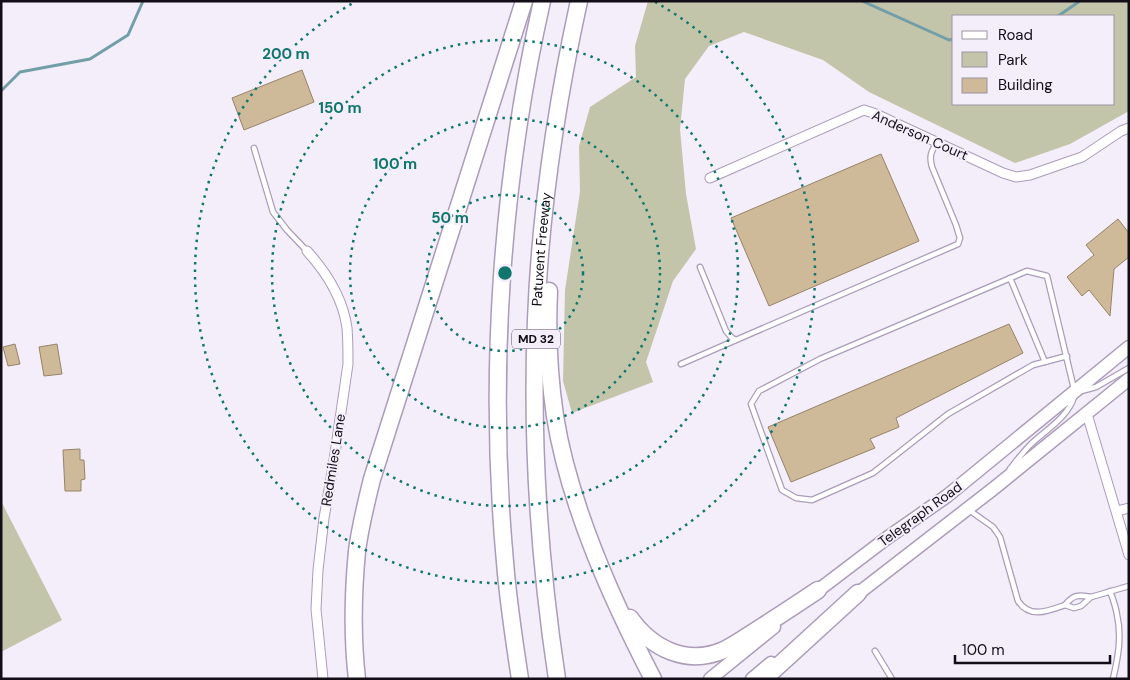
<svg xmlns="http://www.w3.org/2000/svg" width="1130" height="680" font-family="'DM Sans',sans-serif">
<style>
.green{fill:#c2c5aa;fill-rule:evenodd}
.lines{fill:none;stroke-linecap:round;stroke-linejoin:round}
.stream{stroke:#729ea8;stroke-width:3}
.building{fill:#ceb999;stroke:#968468}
.service-casing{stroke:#ab9cba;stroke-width:7}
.minor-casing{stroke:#ab9cba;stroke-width:11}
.secondary-casing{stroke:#ab9cba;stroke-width:15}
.motorway-casing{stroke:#ab9cba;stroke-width:19}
.service{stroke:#fff;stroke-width:4.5}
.minor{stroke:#fff;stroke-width:9}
.secondary{stroke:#fff;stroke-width:12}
.motorway{stroke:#fff;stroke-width:16}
.ring{fill:none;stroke:#0f766e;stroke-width:2.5;stroke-dasharray:2.5 5}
.labels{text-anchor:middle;stroke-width:4;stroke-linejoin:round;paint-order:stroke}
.shield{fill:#f4edfa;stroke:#56505c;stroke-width:1}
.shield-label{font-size:12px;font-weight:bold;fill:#130d18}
.street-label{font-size:14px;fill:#130d18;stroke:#f4edfa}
.centre{fill:#0f766e;stroke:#f4edfa;stroke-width:2.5}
.ring-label{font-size:15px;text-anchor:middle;font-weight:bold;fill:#0f766e;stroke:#f4edfa;stroke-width:4;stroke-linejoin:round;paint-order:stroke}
</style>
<rect width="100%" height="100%" fill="#f4edfa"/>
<g class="green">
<path d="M 648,1 L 1129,1 L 1129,111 L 1070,144 L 1015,163 L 869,92 L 823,60 L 744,32 L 709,46 L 685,79 L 680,129 L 686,194 L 696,249 L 673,281 L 646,362 L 653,382 L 572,413 L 563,381 L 565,290 L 580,192 L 579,146 L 590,107 L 636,77 L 635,46 ZM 954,16 L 1114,16 L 1114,104 L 954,104 Z"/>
<polygon points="1,501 62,620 1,652"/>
</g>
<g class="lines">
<g class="stream">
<polyline points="862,1 949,40 954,39"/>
<polyline points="1058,16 1080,1"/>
<polyline points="1,91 20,72 90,59 128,35 143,1"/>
</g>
</g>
<g class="building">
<polygon points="302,70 314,102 244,130 232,98"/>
<polygon points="881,154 919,241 769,306 731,218"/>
<polygon points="1118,219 1129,233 1129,257 1114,269 1110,316 1089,290 1082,296 1067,277 1094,255 1086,245"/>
<polygon points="1009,324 1023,353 896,418 899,427 870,439 875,448 791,482 768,427"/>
<polygon points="15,344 20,364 8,366 3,347"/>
<polygon points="57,344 62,374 44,376 39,347"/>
<polygon points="80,449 80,460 84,460 85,479 81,480 81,491 65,491 63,450"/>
</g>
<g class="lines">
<g class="service-casing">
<g id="service">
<polyline points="254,148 273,212 287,230 307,251"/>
<path d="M 700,267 L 726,331 L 732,338 L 736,340 L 958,244 L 960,238 L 956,225 L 932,167 C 929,156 931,152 937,142"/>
<polyline points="1010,278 1045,362"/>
<polyline points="1067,356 1033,365 948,414 873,473 812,500 796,498 782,490 751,404 759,391 820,359 1027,271 1047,276 1074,389"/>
<polyline points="681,364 736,340"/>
<polyline points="1081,391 1096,387 1129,368"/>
<path d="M 1010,469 C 1017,460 1023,452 1031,444 C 1046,430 1068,417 1074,397"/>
<path d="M 969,510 L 993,527 L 1000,537 L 1018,601 C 1030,619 1048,611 1065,605"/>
<path d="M 1110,591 C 1113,599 1116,607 1117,615 C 1122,636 1118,658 1113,679"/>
<path d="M 1091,597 C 1078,595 1074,594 1065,605 L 1074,608 L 1081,606 L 1091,597 L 1129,586"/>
<polyline points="875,651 892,679"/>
</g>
</g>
<g class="minor-casing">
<g id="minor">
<polyline points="710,178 864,110 876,114 1003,173 1016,177 1030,175 1082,157 1121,131 1129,128"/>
<path d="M 307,251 C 327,273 343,298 347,328 C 348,340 348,352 348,364 L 333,467 L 324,518 L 318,570 L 316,609 L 323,679"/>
<polyline points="1087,414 1129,555"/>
<polyline points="1117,511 1129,508"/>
</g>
</g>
<g class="secondary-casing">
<g id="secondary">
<polyline points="812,595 887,538 947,496 1129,347"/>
<polyline points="851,599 993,489 1129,379"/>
<polyline points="710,679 774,627"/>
<polyline points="752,679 771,663"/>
</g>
</g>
<g class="motorway-casing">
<g id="motorway">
<path d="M 549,291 C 547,333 549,375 555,416 C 569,505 612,600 653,679"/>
<path d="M 630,618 C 652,649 687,666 724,650 C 738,643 750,634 763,626 C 782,614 800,602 818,590"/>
<path d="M 357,679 C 352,636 353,593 357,551 C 360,527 366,503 372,479 L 524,1"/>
<path d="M 520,679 C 514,640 508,601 505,562 C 488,376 501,183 542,1"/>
<path id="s1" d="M 557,679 C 539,560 531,440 536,320 C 540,213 556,106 579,1"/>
<polyline points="764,679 858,593"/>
</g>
</g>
<use href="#service" class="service"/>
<use href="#minor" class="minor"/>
<use href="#secondary" class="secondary"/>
<use href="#motorway" class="motorway"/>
</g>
<g class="ring">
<circle cx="505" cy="273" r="78"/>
<circle cx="505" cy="273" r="155"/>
<circle cx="505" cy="273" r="233"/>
<path d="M655 2A310 310 0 1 1 355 2"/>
</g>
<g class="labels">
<rect class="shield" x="512" y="329.5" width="48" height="19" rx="4"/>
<g class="shield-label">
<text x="536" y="343">MD 32</text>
</g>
<g class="street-label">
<text transform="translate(920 135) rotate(24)" y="5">Anderson Court</text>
<text dy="5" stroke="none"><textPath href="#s1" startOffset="431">Patuxent Freeway</textPath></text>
<text transform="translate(333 460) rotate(-81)" y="5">Redmiles Lane</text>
<text transform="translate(920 514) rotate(-36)" y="5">Telegraph Road</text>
</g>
</g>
<circle cx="505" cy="273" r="8" class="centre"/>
<g class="ring-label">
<text x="286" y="59">200 m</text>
<text x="340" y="113">150 m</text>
<text x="395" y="169">100 m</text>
<text x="450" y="223">50 m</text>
</g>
<rect width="1130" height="680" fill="none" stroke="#130d18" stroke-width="5"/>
<rect x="952" y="15" width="162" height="90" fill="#f4edfa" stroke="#9a93a0"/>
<rect x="962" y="31" width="25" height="8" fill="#ffffff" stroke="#9a93a0"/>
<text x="998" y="40" font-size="15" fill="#130d18">Road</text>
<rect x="962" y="52" width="25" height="15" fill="#c2c5aa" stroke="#9a93a0"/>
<text x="998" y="65" font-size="15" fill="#130d18">Park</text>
<rect x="962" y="78" width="25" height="15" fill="#ceb999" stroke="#9a93a0"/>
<text x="998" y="90" font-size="15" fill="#130d18">Building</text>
<path d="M955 655v8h155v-8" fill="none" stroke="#130d18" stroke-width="2.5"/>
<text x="962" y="655" font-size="15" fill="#130d18" stroke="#f4edfa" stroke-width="4" paint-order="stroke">100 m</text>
</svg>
